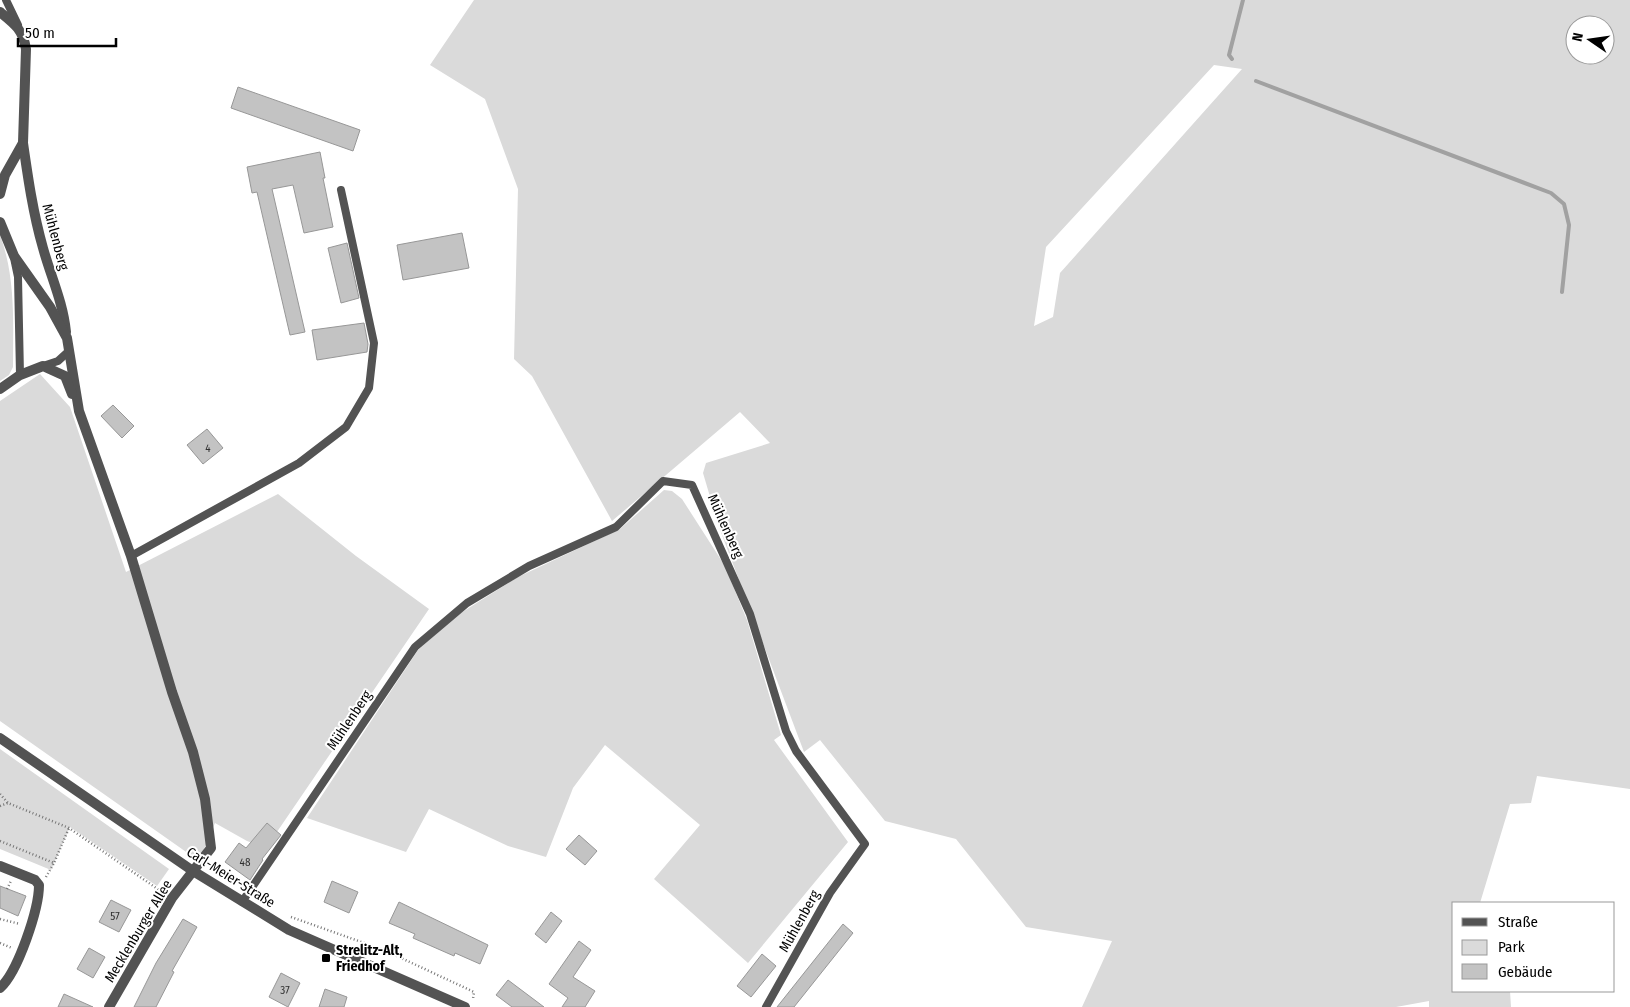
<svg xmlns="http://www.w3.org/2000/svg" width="1630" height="1007" font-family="'Fira Sans Condensed',sans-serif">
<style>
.green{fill:#dadada;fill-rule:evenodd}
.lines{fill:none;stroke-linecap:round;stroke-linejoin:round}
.stream{stroke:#a1a1a1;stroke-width:4}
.building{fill:#c3c3c3;stroke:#979797}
.path{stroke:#757575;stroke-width:2.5;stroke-dasharray:1 2.5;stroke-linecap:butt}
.service{stroke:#535353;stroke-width:8}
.minor{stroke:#535353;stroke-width:10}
.tertiary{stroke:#535353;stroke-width:10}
.poi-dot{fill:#000;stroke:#fff;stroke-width:2}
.labels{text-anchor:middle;stroke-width:4;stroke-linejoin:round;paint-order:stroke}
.number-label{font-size:11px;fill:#313131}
.street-label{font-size:14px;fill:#000;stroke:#fff}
.poi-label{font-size:14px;font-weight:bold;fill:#000;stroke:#fff;text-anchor:start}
</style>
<rect width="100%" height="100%" fill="#fff"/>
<g class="green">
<path d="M 474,0 L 1630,0 L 1630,789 L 1537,776 L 1531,803 L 1510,804 L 1480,903 L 1454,903 L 1454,991 L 1510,991 L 1511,1007 L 1429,1007 L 1429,1001 L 1396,1007 L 1082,1007 L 1112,941 L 1026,927 L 956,839 L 885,821 L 820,740 L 804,752 L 719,527 L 703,473 L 706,463 L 770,443 L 740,412 L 612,521 L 532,376 L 514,359 L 518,189 L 485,99 L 430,65 ZM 1575,25 L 1605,25 L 1605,55 L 1575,55 ZM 1214,65 L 1242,69 L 1060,273 L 1053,317 L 1034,326 L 1046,247 Z"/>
<path d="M 0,235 C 16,278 13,323 13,367 L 9,375 L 0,381 Z"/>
<polygon points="40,374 70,407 126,572 278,494 356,556 429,609 266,848 247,841 215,823 199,861 0,721 0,401"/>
<polygon points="664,490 672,491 682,499 725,566 747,620 781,735 774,740 848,842 748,963 654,879 700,825 605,745 573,788 546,857 508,846 429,809 406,852 307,818 418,650 456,616 518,577 620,529"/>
<polygon points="0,749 169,869 157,886 70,827 51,870 0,849"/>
</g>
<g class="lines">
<g class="stream">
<polyline points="1232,59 1229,55 1243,0"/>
<polyline points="1256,81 1551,193 1564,204 1569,225 1562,292"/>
</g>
</g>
<g class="building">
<polygon points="238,87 360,130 353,151 231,108"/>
<polygon points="320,152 325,178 323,178 333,227 304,233 293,185 272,189 305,332 290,335 257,192 252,193 247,167"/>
<polygon points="462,233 469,268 403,280 397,245"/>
<polygon points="347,243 359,298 341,303 328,248"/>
<polygon points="364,323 368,344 367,352 317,360 312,330"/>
<polygon points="113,405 134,426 122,438 101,416"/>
<polygon points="207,429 223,448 203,464 187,445"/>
<polygon points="267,823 281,835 262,859 263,860 250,880 225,862 239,843 246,848"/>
<polygon points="579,835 597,851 585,865 566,849"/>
<polygon points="332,881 358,892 349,913 324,902"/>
<polygon points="0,886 26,896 18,916 0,908"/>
<polygon points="111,900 131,910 119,932 99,922"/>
<polygon points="399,902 488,945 480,964 455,953 454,956 413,938 415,934 389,923"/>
<polygon points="551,912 562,921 546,943 535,934"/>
<polygon points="183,919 197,927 172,971 174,972 156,1007 134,1007 156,963"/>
<polygon points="843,924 853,933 794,1007 777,1007"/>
<polygon points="579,941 591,950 573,977 595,991 585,1007 562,1007 568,998 549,984"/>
<polygon points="89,948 105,957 93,978 77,969"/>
<polygon points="762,954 776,966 751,997 737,986"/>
<polygon points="281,973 300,983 288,1007 269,997"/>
<polygon points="508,980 544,1007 512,1007 496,995"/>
<polygon points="325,989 347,997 344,1007 319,1007"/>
<polygon points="64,994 93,1007 58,1007"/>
</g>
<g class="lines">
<g class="path">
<polyline points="0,794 8,803 69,828 162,892"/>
<polyline points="0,806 8,803"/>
<polyline points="0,841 54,863 69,828"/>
<polyline points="46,877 54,863"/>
<polyline points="7,889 11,881"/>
<polyline points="291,917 384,950 474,992 473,999"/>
<polyline points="0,919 20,924"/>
<polyline points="0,943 12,948"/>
</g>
<g class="service">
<polyline points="6,0 18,25"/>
<polyline points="14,258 18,277 20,375"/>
<polyline points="43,366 58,361 69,351"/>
<polyline points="131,556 299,463 346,427 369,388 374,343 341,190"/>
<polyline points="242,902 415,647 467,603 529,566 616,527 663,481 692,485 750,614 786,731 796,751 865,844 830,893 766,1007"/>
</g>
<g class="minor">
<path d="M 0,12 C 15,24 23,30 26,49 L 23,143 L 5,175 L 0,194"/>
<path d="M 23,143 C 28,178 33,213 43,248 C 51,277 63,302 66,332"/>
<polyline points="0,222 14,256 50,307 67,338 79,411 131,556 172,692 193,752 205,799 211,848 172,898 109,1007"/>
<polyline points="0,389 20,375 43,366 65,376 72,394"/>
<path d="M 0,866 L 35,880 L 39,885 C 39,909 18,972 0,988"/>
</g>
<polyline class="tertiary" points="0,738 193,871 289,930 465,1007"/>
</g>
<rect class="poi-dot" x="321" y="953" width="10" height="10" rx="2.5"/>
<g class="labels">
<g class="number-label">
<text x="208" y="452">4</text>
<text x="245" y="866">48</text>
<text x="115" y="920">57</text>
<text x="285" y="994">37</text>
</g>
<g class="street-label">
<text transform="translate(56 237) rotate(75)" y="5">Mühlenberg</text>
<text transform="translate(726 526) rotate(66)" y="5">Mühlenberg</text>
<text transform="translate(349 720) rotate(-56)" y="5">Mühlenberg</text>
<text transform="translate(231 877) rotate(32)" y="5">Carl-Meier-Straße</text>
<text transform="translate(799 921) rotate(-61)" y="5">Mühlenberg</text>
<text transform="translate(138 931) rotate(-59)" y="5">Mecklenburger Allee</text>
</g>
<g class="poi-label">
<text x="336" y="955">Strelitz-Alt,<tspan x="336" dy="16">Friedhof</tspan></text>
</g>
</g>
<rect x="1452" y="902" width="162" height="90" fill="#ffffff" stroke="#999999"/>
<rect x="1462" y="918" width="25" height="8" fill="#535353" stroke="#999999"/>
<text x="1498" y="927" font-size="15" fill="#000000">Straße</text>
<rect x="1462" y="940" width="25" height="15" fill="#dadada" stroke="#999999"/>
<text x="1498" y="952" font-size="15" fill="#000000">Park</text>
<rect x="1462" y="964" width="25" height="15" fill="#c3c3c3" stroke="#999999"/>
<text x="1498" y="977" font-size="15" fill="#000000">Gebäude</text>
<g transform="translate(1590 40) rotate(283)"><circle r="24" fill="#ffffff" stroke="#999999"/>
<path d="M0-4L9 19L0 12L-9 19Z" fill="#000000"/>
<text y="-8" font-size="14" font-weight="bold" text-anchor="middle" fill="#000000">N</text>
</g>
<path d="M18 38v8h98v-8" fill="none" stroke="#000000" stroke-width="2.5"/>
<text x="25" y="38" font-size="15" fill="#000000" stroke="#ffffff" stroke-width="4" paint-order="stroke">50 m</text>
</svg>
